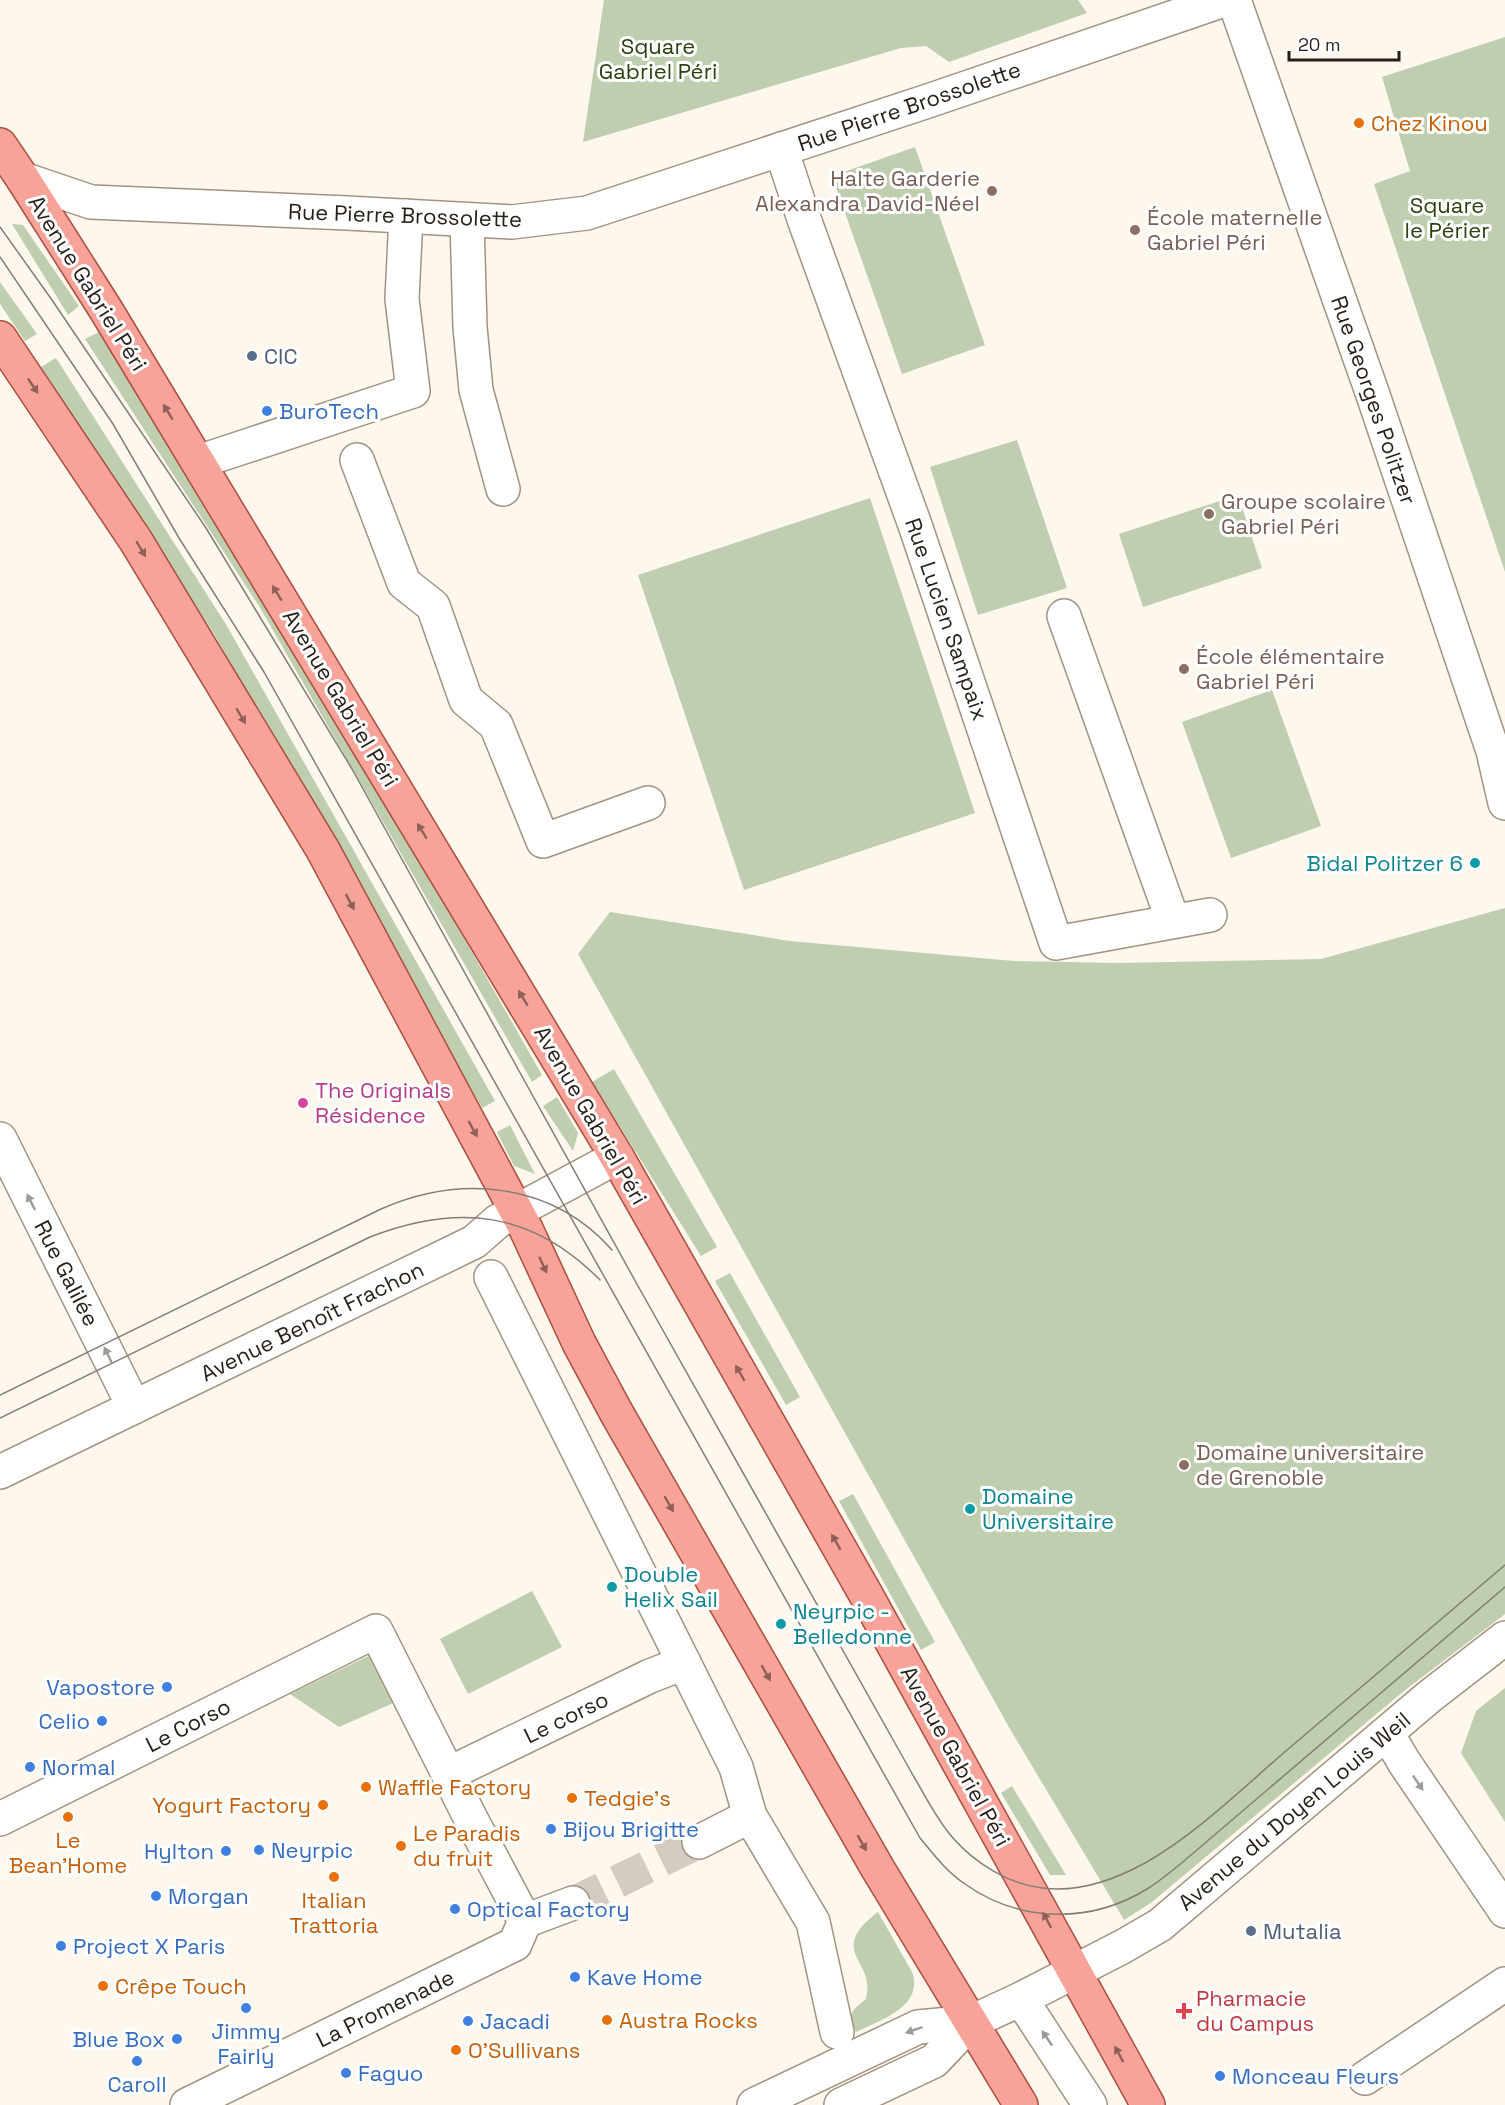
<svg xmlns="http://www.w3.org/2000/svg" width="1505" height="2105" font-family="'Space Grotesk',sans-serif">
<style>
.green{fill:#bfceaf}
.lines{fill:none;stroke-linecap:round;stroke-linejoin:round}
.minor-tunnel{stroke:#d3ccc3;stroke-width:33;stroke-dasharray:33 16;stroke-linecap:butt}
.minor-casing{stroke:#a1937f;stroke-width:36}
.major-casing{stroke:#ac4d3f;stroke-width:36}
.minor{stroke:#fff;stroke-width:33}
.major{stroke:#f8a399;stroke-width:33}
.tram{stroke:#847d75;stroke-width:1.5}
.oneway{fill:#8e6158}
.oneway2{fill:#9d9a97}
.food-dot{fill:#e8710a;stroke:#fff;stroke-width:2}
.education-dot{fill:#8d6e63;stroke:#fff;stroke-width:2}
.service-dot{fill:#5c6f8a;stroke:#fff;stroke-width:2}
.shop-dot{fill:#3f7fe0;stroke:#fff;stroke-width:2}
.culture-dot{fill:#0f9aa8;stroke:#fff;stroke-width:2}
.hotel-dot{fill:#d1479c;stroke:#fff;stroke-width:2}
.health-dot{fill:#e0444e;stroke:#fff;stroke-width:2}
.labels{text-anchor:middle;stroke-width:6;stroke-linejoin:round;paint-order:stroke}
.park-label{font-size:22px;fill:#2b400f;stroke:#fff}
.street-label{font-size:22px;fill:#251f17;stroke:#fff}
.food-label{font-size:22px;fill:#c56008;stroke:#fff;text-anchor:start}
.education-label{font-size:22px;fill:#785e54;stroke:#fff;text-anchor:start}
.service-label{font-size:22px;fill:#4e5e75;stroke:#fff;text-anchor:start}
.shop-label{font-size:22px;fill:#366cbe;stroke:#fff;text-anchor:start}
.culture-label{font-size:22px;fill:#0d838f;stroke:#fff;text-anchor:start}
.hotel-label{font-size:22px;fill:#b23c85;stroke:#fff;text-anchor:start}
.health-label{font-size:22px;fill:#be3a42;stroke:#fff;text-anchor:start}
</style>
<rect width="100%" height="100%" fill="#fef7ee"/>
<g class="green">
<polygon points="604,0 1078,0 1087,13 949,62 926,46 901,48 583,142"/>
<polygon points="1505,37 1505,572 1374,184 1410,171 1382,77"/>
<polygon points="915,147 985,345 902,374 832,176"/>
<polygon points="12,224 23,225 79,306 68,315"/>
<polygon points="0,282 37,334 25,341 0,304"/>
<polygon points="99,332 271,599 542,1075 532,1082 259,606 85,339"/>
<polygon points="56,358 227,626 495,1101 482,1108 214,634 41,367"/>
<polygon points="1017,440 1067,588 978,615 930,467"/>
<polygon points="1238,495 1262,568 1143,607 1119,534"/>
<polygon points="870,498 975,813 744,890 638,575"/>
<polygon points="1272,690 1321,826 1231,858 1182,722"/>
<polygon points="1505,908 1505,1614 1404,1691 1152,1902 1124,1920 1010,1729 578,954 610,912 790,941 1014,961 1117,963 1321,959"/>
<polygon points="614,1069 717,1247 701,1256 592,1082"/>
<polygon points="557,1097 578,1133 573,1151 543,1106"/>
<polygon points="510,1125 535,1174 514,1166 497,1132"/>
<polygon points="730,1273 800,1397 786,1405 715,1281"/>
<polygon points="853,1494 935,1642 921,1650 839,1501"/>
<polygon points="532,1591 562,1647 468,1694 440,1639"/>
<polygon points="383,1649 407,1697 339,1727 290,1694"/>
<polygon points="1505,1688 1505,1822 1461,1753 1476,1711"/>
<polygon points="1012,1786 1066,1875 1050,1875 1001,1793"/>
<path d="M 878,1912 L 912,1972 C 925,2006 879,2021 856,2032 C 846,2013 852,2011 866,1999 C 877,1960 825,1952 878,1912 Z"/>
</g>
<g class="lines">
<polyline class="minor-tunnel" points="573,1903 699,1842"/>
<g class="minor-casing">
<g id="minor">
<polyline points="1234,0 1373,395 1493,751 1505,803"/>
<polyline points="781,149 804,219 915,525 1056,943 1210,915"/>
<polyline points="23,179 91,202 347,213 512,222 587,213 925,102 1224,0"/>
<polyline points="467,220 470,327 476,390 503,489"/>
<polyline points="357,460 404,583 433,606 466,700 496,725 543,841 648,803"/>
<polyline points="198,462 413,391 402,299 406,216"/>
<polyline points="1064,616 1173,921"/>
<polyline points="0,1139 134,1407"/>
<polyline points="491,1277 736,1767 750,1816 813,1922 837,2032"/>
<polyline points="0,1472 474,1242 498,1221 617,1157"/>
<polyline points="1387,1733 1404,1762 1505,1911"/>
<polyline points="448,1774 650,1676 684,1663"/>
<polyline points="0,1819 376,1631 471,1819 525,1921"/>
<polyline points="699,1842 750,1816"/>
<polyline points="1021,1999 1090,2105"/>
<polyline points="1365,2078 1505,1984"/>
<polyline points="187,2105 515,1944 525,1921 573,1903"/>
<polyline points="754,2105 918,2027 971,2022 1021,1999 1122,1947 1160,1925 1430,1696 1505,1638"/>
<polyline points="841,2105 934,2061 971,2022"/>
</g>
</g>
<g class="major-casing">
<g id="major">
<polyline points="0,145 23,179 106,310 617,1157 865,1593 1148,2105"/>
<polyline points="0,338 136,541 323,850 526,1229 579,1343 616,1412 878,1869 1021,2105"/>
</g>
</g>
<use href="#minor" class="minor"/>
<use href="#major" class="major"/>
<g class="tram">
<path d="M 0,227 L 52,300 L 206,528 L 352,769 L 638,1286 L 914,1777 C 926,1797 937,1820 953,1838 C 975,1863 1008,1884 1042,1888 C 1079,1893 1114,1880 1145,1863 C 1195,1835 1244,1787 1287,1750 C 1360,1688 1433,1627 1505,1565"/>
<path d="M 0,257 L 113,424 L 179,538 L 264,672 L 920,1838 C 934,1855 947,1872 965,1884 C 1020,1923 1090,1924 1147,1889 C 1160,1881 1172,1871 1184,1861 L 1505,1587"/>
<path d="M 0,1395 L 381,1209 C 461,1174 552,1182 612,1250"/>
<path d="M 0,1418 L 370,1237 C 458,1203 532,1211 600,1280"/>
</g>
</g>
<defs><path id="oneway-solid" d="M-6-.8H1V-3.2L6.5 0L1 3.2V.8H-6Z" transform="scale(1.5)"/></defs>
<g class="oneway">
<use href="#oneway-solid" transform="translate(33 386) rotate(56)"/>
<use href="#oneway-solid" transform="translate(168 412) rotate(-121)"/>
<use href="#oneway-solid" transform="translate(141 549) rotate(59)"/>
<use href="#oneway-solid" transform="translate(277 593) rotate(-121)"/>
<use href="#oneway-solid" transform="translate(241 716) rotate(59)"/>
<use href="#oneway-solid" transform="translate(422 831) rotate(-121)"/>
<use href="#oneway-solid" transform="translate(350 902) rotate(62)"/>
<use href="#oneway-solid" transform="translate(523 998) rotate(-121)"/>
<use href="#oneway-solid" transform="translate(473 1129) rotate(61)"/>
<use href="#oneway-solid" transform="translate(543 1265) rotate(65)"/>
<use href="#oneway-solid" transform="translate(740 1373) rotate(-120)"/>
<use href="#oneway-solid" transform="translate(669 1504) rotate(60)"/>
<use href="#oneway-solid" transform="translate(836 1542) rotate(-120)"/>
<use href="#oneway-solid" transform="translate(766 1673) rotate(60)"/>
<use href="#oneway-solid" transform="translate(862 1843) rotate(60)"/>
<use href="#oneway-solid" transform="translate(1047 1920) rotate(-118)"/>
<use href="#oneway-solid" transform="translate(1119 2054) rotate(-118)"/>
</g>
<g class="oneway2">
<use href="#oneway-solid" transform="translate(31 1202) rotate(-117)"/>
<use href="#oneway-solid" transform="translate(108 1355) rotate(-116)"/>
<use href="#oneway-solid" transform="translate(1418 1783) rotate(56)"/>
<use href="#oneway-solid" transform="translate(914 2030) rotate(161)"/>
<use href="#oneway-solid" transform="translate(1047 2038) rotate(-124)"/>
</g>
<g class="food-dot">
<circle cx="1359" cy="123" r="6"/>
<circle cx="366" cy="1787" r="6"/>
<circle cx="572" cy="1798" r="6"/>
<circle cx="323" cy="1805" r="6"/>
<circle cx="68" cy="1817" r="6"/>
<circle cx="401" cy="1846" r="6"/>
<circle cx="334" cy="1877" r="6"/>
<circle cx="103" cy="1986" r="6"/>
<circle cx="607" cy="2020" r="6"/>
<circle cx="456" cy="2050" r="6"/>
</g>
<g class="education-dot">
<circle cx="992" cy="191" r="6"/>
<circle cx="1135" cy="230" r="6"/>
<circle cx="1209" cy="514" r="6"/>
<circle cx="1184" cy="669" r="6"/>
<circle cx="1184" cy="1465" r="6"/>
</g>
<g class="service-dot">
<circle cx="252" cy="356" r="6"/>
<circle cx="1251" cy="1931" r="6"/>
</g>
<g class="shop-dot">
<circle cx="267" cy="411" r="6"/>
<circle cx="167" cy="1687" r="6"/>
<circle cx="102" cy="1721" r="6"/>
<circle cx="30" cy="1767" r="6"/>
<circle cx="551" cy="1829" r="6"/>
<circle cx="259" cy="1850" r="6"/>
<circle cx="226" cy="1851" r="6"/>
<circle cx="156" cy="1896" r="6"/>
<circle cx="455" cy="1909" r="6"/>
<circle cx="61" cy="1946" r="6"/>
<circle cx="575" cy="1977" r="6"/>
<circle cx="246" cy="2008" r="6"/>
<circle cx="468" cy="2021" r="6"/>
<circle cx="177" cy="2039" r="6"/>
<circle cx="137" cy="2061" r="6"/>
<circle cx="346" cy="2073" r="6"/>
<circle cx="1220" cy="2076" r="6"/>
</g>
<g class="culture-dot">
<circle cx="1475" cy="863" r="6"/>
<circle cx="970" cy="1509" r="6"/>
<circle cx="612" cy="1587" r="6"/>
<circle cx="781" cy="1624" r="6"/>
</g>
<circle class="hotel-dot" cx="303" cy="1103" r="6"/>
<path class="health-dot" d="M1181 2002h6v6h6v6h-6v6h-6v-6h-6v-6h6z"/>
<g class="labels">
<g class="park-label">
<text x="658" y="54">Square<tspan x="658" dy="25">Gabriel Péri</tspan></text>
<text x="1447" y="213">Square<tspan x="1447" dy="25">le Périer</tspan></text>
</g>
<g class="street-label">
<text transform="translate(909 106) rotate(-19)" y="8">Rue Pierre Brossolette</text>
<text transform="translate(405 215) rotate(2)" y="8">Rue Pierre Brossolette</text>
<text transform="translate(88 283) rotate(58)" y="8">Avenue Gabriel Péri</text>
<text transform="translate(1374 400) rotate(71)" y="8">Rue Georges Politzer</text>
<text transform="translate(947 619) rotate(71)" y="8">Rue Lucien Sampaix</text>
<text transform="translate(341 698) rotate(59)" y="8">Avenue Gabriel Péri</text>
<text transform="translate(591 1115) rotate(60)" y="8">Avenue Gabriel Péri</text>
<text transform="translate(67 1273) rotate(63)" y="8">Rue Galilée</text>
<text transform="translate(312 1321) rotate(-26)" y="8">Avenue Benoît Frachon</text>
<text transform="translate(566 1717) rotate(-26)" y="8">Le corso</text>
<text transform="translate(188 1725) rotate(-27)" y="8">Le Corso</text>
<text transform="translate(956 1756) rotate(61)" y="8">Avenue Gabriel Péri</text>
<text transform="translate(1294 1811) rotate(-40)" y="8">Avenue du Doyen Louis Weil</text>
<text transform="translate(385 2008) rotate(-26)" y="8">La Promenade</text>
</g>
<g class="food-label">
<text x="1371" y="131">Chez Kinou</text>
<text x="378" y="1795">Waffle Factory</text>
<text x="584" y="1806">Tedgie's</text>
<text x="311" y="1813" text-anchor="end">Yogurt Factory</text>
<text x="413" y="1841">Le Paradis<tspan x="413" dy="25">du fruit</tspan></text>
<text x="68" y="1848" text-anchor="middle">Le<tspan x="68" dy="25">Bean'Home</tspan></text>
<text x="334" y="1908" text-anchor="middle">Italian<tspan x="334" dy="25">Trattoria</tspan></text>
<text x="115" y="1994">Crêpe Touch</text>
<text x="619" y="2028">Austra Rocks</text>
<text x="468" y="2058">O'Sullivans</text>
</g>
<g class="education-label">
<text x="980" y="186" text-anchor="end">Halte Garderie<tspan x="980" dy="25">Alexandra David-Néel</tspan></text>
<text x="1147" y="225">École maternelle<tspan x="1147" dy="25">Gabriel Péri</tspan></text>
<text x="1221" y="509">Groupe scolaire<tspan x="1221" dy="25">Gabriel Péri</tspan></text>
<text x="1196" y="664">École élémentaire<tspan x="1196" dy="25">Gabriel Péri</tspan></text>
<text x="1196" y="1460">Domaine universitaire<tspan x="1196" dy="25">de Grenoble</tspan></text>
</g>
<g class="service-label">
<text x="264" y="364">CIC</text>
<text x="1263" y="1939">Mutalia</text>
</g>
<g class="shop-label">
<text x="279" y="419">BuroTech</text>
<text x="155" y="1695" text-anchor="end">Vapostore</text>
<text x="90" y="1729" text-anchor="end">Celio</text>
<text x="42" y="1775">Normal</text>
<text x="563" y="1837">Bijou Brigitte</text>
<text x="271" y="1858">Neyrpic</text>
<text x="214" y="1859" text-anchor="end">Hylton</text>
<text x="168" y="1904">Morgan</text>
<text x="467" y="1917">Optical Factory</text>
<text x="73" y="1954">Project X Paris</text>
<text x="587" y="1985">Kave Home</text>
<text x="480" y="2029">Jacadi</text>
<text x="246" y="2039" text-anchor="middle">Jimmy<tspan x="246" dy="25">Fairly</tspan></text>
<text x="165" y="2047" text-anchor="end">Blue Box</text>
<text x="358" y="2081">Faguo</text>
<text x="1232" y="2084">Monceau Fleurs</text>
<text x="137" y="2092" text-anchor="middle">Caroll</text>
</g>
<g class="culture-label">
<text x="1463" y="871" text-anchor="end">Bidal Politzer 6</text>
<text x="982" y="1504">Domaine<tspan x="982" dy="25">Universitaire</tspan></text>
<text x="624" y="1582">Double<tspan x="624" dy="25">Helix Sail</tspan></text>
<text x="793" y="1619">Neyrpic -<tspan x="793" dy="25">Belledonne</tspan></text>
</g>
<g class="hotel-label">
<text x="315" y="1098">The Originals<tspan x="315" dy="25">Résidence</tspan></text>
</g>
<g class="health-label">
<text x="1196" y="2006">Pharmacie<tspan x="1196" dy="25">du Campus</tspan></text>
</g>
</g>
<path d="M1289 51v9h110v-9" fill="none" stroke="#251f17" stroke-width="3"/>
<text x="1298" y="51" font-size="18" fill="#251f17" stroke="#ffffff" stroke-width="4.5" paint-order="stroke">20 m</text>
</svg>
